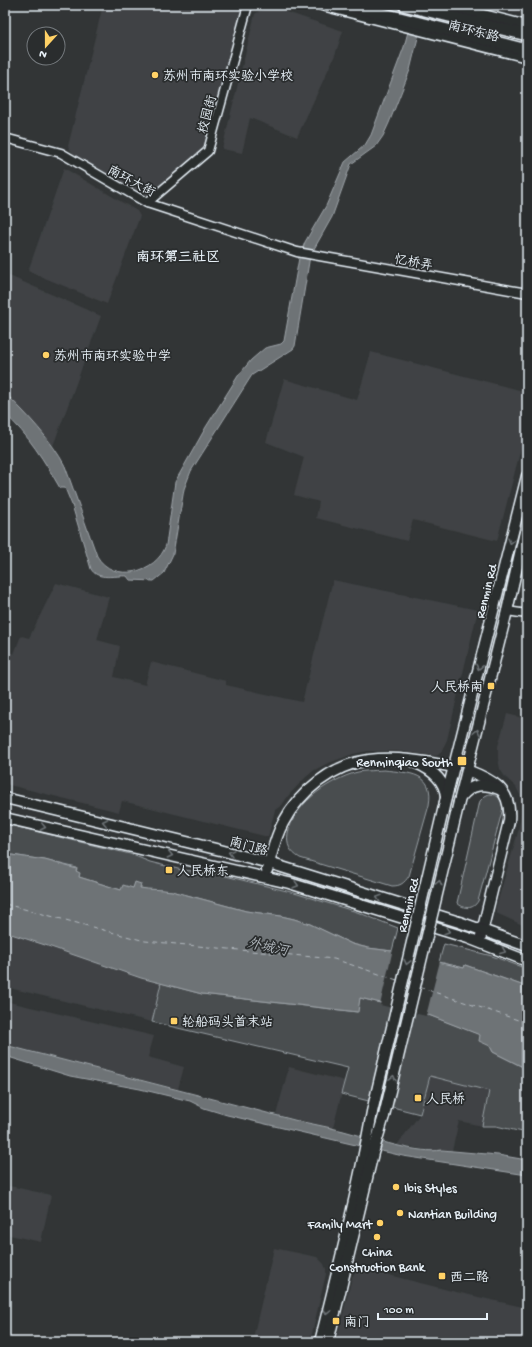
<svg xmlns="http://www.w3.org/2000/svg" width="532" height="1347" font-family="'Gochi Hand','LXGW WenKai TC',sans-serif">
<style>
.built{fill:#3f4244}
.green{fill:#494d4f;stroke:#989fa4}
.water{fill:#6e7376;stroke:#9fa5aa}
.pier{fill:#323536}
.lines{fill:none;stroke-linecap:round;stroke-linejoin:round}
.ferry{stroke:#b1b8be;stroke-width:1;stroke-dasharray:5 4;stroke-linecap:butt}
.minor-casing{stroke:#e8f1f8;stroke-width:11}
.major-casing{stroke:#e8f1f8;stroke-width:13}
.highway-casing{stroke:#e8f1f8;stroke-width:14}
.minor{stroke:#2a2d2e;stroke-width:8}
.major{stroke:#2a2d2e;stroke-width:10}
.highway{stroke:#2a2d2e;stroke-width:11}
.major-bridge-casing{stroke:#e8f1f8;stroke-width:13;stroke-linecap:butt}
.major-bridge{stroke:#2a2d2e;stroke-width:10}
.oneway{stroke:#6c7275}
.poi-dot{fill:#ffd166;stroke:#2a2d2e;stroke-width:1.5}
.labels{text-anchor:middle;stroke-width:3.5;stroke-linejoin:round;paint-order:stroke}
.street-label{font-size:13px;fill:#e8f1f8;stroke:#2a2d2e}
.poi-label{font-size:13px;fill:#e8f1f8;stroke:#2a2d2e;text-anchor:start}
.neighbourhood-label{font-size:14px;font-weight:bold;fill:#e8f1f8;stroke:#2a2d2e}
.water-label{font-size:14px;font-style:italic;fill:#b1b8be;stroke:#2a2d2e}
</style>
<rect width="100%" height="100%" fill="#323536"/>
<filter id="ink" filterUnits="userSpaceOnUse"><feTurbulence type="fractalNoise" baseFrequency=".025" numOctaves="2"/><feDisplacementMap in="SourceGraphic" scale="8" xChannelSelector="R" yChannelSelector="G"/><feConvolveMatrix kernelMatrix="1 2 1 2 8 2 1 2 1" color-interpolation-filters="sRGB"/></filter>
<g filter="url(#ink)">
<g class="built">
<polygon points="103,5 243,5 203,152 149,196 145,196 73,154 68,146"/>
<polygon points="487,5 527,5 527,15"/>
<polygon points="269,8 278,9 343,31 335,55 297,137 250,118 242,153 222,149 255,14 259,11"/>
<polygon points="64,168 137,211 140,216 107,304 28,271"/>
<polygon points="5,274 101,316 53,446 16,404 5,393"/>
<polygon points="371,352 527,392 527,425 497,541 413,520 407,541 316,518 319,502 294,495 304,457 266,442 284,379 357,400"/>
<polygon points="333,580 478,610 447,740 441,752 438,755 436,756 397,751 368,751 353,754 326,764 313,771 304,779 288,796 282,805 275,810 268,837 122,801 119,812 5,784 5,661 7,651 14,654 20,638 22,636 29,638 56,583 109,597 97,640 120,646 114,677 145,685 151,662 226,681 226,685 302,702"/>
<polygon points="507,714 527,719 527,927 496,913 496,907 518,832 522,809 521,797 516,787 505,777 500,769 498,759 498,746"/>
<polygon points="5,932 45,945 141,978 161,983 152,1022 5,987"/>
<polygon points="5,1001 154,1036 148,1057 184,1067 178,1089 5,1045"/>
<polygon points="289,1067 345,1081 333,1128 276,1115"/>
<polygon points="430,1076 489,1091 482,1126 459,1121 452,1151 442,1150 433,1151 397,1145 420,1114"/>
<polygon points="5,1185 51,1195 41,1242 5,1234"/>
<polygon points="274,1248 317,1257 324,1264 326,1269 326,1274 310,1342 252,1342"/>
<polygon points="361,1270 369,1270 452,1291 527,1308 527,1342 336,1342 352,1277 355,1272"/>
</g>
<g class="green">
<path d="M 384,770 C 409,773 435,772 429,805 L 409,876 C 404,883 401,886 392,886 L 300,858 C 290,852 286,845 288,833 C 294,805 325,783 351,774 C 361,770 373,771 384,770 Z"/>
<path d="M 489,794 C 498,794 502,800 503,808 L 478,901 C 473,910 464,909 457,903 L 480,801 L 485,796 Z"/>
<path d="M 5,824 L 130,854 L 150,862 L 182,870 L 213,873 L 291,892 L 357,912 L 398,928 L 392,951 L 368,948 L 352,944 L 310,924 L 294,919 L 281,916 L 246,911 L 172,891 C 164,890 145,891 139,887 C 138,886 137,884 136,882 L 133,888 L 121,890 L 79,877 L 76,871 L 77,868 L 44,860 L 5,854 Z"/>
<polygon points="444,944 492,956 527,969 527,987 465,965 464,968 439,962"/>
<polygon points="161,983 202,994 357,1012 360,998 426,1014 481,1035 490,1046 493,1052 527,1069 527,1133 496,1126 482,1126 489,1091 430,1076 420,1114 341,1094 348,1068 152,1022"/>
</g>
<g class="water">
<path d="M 415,5 L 426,5 L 410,70 L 389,123 L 383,136 L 376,146 L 351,164 L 332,217 L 310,256 L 295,346 L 293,349 L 252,375 L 191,471 L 184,489 L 173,554 L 164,573 L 154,581 L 130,580 L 127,576 C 115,575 98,581 91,569 L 72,505 L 65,488 L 60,488 C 45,462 28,434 5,414 L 5,393 C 25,412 53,442 65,466 L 97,556 C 113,584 157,573 166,545 L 175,482 L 206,427 L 238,376 L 251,360 L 265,348 L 281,344 L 284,341 L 299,258 L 305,242 L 326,206 L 345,162 L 365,145 L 371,135 L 404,47 Z"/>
<path d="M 5,854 L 45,860 L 77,869 L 76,871 L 80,873 L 79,877 L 121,890 L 123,885 L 133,888 L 135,882 L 141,884 L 140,888 C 150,890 161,889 172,891 L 246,911 L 281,916 L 294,919 L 310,924 L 352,944 L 368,948 L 392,951 L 464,968 L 465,965 L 527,987 L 527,1069 L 493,1052 L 490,1046 L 479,1041 L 480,1035 L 426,1014 L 360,998 L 358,1012 L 202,994 L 141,978 L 45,945 L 5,932 Z"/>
<path d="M 5,1045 L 298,1121 C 318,1125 338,1129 358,1135 C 381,1141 419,1154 442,1150 L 498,1155 L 527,1160 L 527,1175 L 403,1156 L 227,1115 L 204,1108 L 190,1101 L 140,1089 L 70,1076 L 5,1056 Z"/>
</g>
<polygon class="pier" points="393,949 440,961 426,1016 380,1005"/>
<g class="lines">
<g class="ferry">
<polyline points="5,904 145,941 334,959 397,980"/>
<polyline points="419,987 527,1023"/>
</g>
<g class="minor-casing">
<g id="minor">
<polyline points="5,138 61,153 147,203 297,252 527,293"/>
<polyline points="147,203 208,151 248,5"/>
<polyline points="507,611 527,614"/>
</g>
</g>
<g class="major-casing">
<g id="major">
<polyline points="322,5 527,57"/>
<polyline points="443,5 527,26"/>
<path d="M 416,763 C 430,769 445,779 446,797"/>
<path d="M 467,770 C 493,780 512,789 509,821 L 481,936"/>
<path d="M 461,797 C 472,783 484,783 499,789"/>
<polyline points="5,798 220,850 269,863 459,922 527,946"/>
<polyline points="445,802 527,476"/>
<polyline points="459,802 507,611 527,523"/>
<polyline points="5,818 289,883 468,938 527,961"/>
<path d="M 267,870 C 272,854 275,837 283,823 C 300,791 332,765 369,760 C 397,756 427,762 454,767"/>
<path d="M 320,1342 C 339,1266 358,1190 372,1112"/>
<polyline points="328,1342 373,1153 384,1116"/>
</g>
</g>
<g class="highway-casing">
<g id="highway">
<polyline points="348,5 527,50"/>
<polyline points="404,5 527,35"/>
</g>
</g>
<use href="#minor" class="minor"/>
<use href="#major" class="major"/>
<use href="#highway" class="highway"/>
<g class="major-bridge-casing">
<g id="major-bridge">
<polyline points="372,1112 445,802"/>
<polyline points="384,1116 459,802"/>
</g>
</g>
<use href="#major-bridge" class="major-bridge"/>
</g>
<defs><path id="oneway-chevron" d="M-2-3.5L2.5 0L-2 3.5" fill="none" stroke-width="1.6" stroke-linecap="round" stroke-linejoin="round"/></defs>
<g class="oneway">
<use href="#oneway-chevron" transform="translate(511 541) rotate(104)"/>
<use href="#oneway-chevron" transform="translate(479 667) rotate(104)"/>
<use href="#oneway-chevron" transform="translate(477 732) rotate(-76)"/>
<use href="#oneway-chevron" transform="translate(105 822) rotate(-167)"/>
<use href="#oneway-chevron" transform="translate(43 827) rotate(13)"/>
<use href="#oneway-chevron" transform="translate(231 853) rotate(-165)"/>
<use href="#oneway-chevron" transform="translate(170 855) rotate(13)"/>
<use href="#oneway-chevron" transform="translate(439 883) rotate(-77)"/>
<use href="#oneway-chevron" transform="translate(296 885) rotate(17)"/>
<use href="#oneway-chevron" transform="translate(379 898) rotate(-163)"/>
<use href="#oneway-chevron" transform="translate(447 931) rotate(17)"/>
<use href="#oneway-chevron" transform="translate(503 951) rotate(21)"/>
<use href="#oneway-chevron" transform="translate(407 962) rotate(104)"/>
<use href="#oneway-chevron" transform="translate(393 1078) rotate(-77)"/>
<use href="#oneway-chevron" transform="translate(327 1312) rotate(104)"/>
</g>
</g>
<g class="poi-dot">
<circle cx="155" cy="75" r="4"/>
<circle cx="46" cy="355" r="4"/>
<rect x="487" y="682" width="8" height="8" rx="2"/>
<rect x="457" y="756" width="10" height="10" rx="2"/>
<rect x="165" y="866" width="8" height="8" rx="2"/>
<rect x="170" y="1017" width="8" height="8" rx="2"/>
<rect x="414" y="1094" width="8" height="8" rx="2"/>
<circle cx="396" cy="1187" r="4"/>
<circle cx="400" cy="1213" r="4"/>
<circle cx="380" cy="1223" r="4"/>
<circle cx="377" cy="1237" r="4"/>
<rect x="438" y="1272" width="8" height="8" rx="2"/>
<rect x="332" y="1317" width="8" height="8" rx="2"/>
</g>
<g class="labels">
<g class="street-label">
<text transform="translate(474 30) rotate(14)" y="5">南环东路</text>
<text transform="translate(206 114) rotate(-75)" y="5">校园街</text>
<text transform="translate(132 180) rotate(28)" y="5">南环大街</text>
<text transform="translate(414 261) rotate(10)" y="5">忆桥弄</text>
<text transform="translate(485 591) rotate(-76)" y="5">Renmin Rd</text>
<text transform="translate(249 845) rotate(15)" y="5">南门路</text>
<text transform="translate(407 905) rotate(-76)" y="5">Renmin Rd</text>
</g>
<g class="poi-label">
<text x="163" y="80">苏州市南环实验小学校</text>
<text x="54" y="360">苏州市南环实验中学</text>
<text x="483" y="691" text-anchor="end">人民桥南</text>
<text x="453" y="766" text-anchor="end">Renminqiao South</text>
<text x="177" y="875">人民桥东</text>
<text x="182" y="1026">轮船码头首末站</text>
<text x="426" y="1103">人民桥</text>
<text x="404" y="1192">Ibis Styles</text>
<text x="408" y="1218">Nantian Building</text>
<text x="372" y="1228" text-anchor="end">Family Mart</text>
<text x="377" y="1256" text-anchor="middle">China<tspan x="377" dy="15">Construction Bank</tspan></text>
<text x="450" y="1281">西二路</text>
<text x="344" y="1326">南门</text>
</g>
<g class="neighbourhood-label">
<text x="178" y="261">南环第三社区</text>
</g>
<g class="water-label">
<text transform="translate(268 946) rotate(12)" y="5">外城河</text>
</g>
</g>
<rect width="532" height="1347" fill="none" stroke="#2a2d2e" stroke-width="20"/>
<rect x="10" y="10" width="512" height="1327" fill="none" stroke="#e8f1f8" stroke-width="1.5" filter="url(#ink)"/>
<g transform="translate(46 46) rotate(201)"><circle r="19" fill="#2a2d2e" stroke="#767b7f"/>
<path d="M0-3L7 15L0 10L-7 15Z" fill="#ffd166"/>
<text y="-6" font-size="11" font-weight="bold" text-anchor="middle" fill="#e8f1f8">N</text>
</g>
<path d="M378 1313v6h109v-6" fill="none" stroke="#e8f1f8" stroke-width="2"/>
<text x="384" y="1313" font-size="12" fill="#e8f1f8" stroke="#2a2d2e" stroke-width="3" paint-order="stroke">100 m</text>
</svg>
